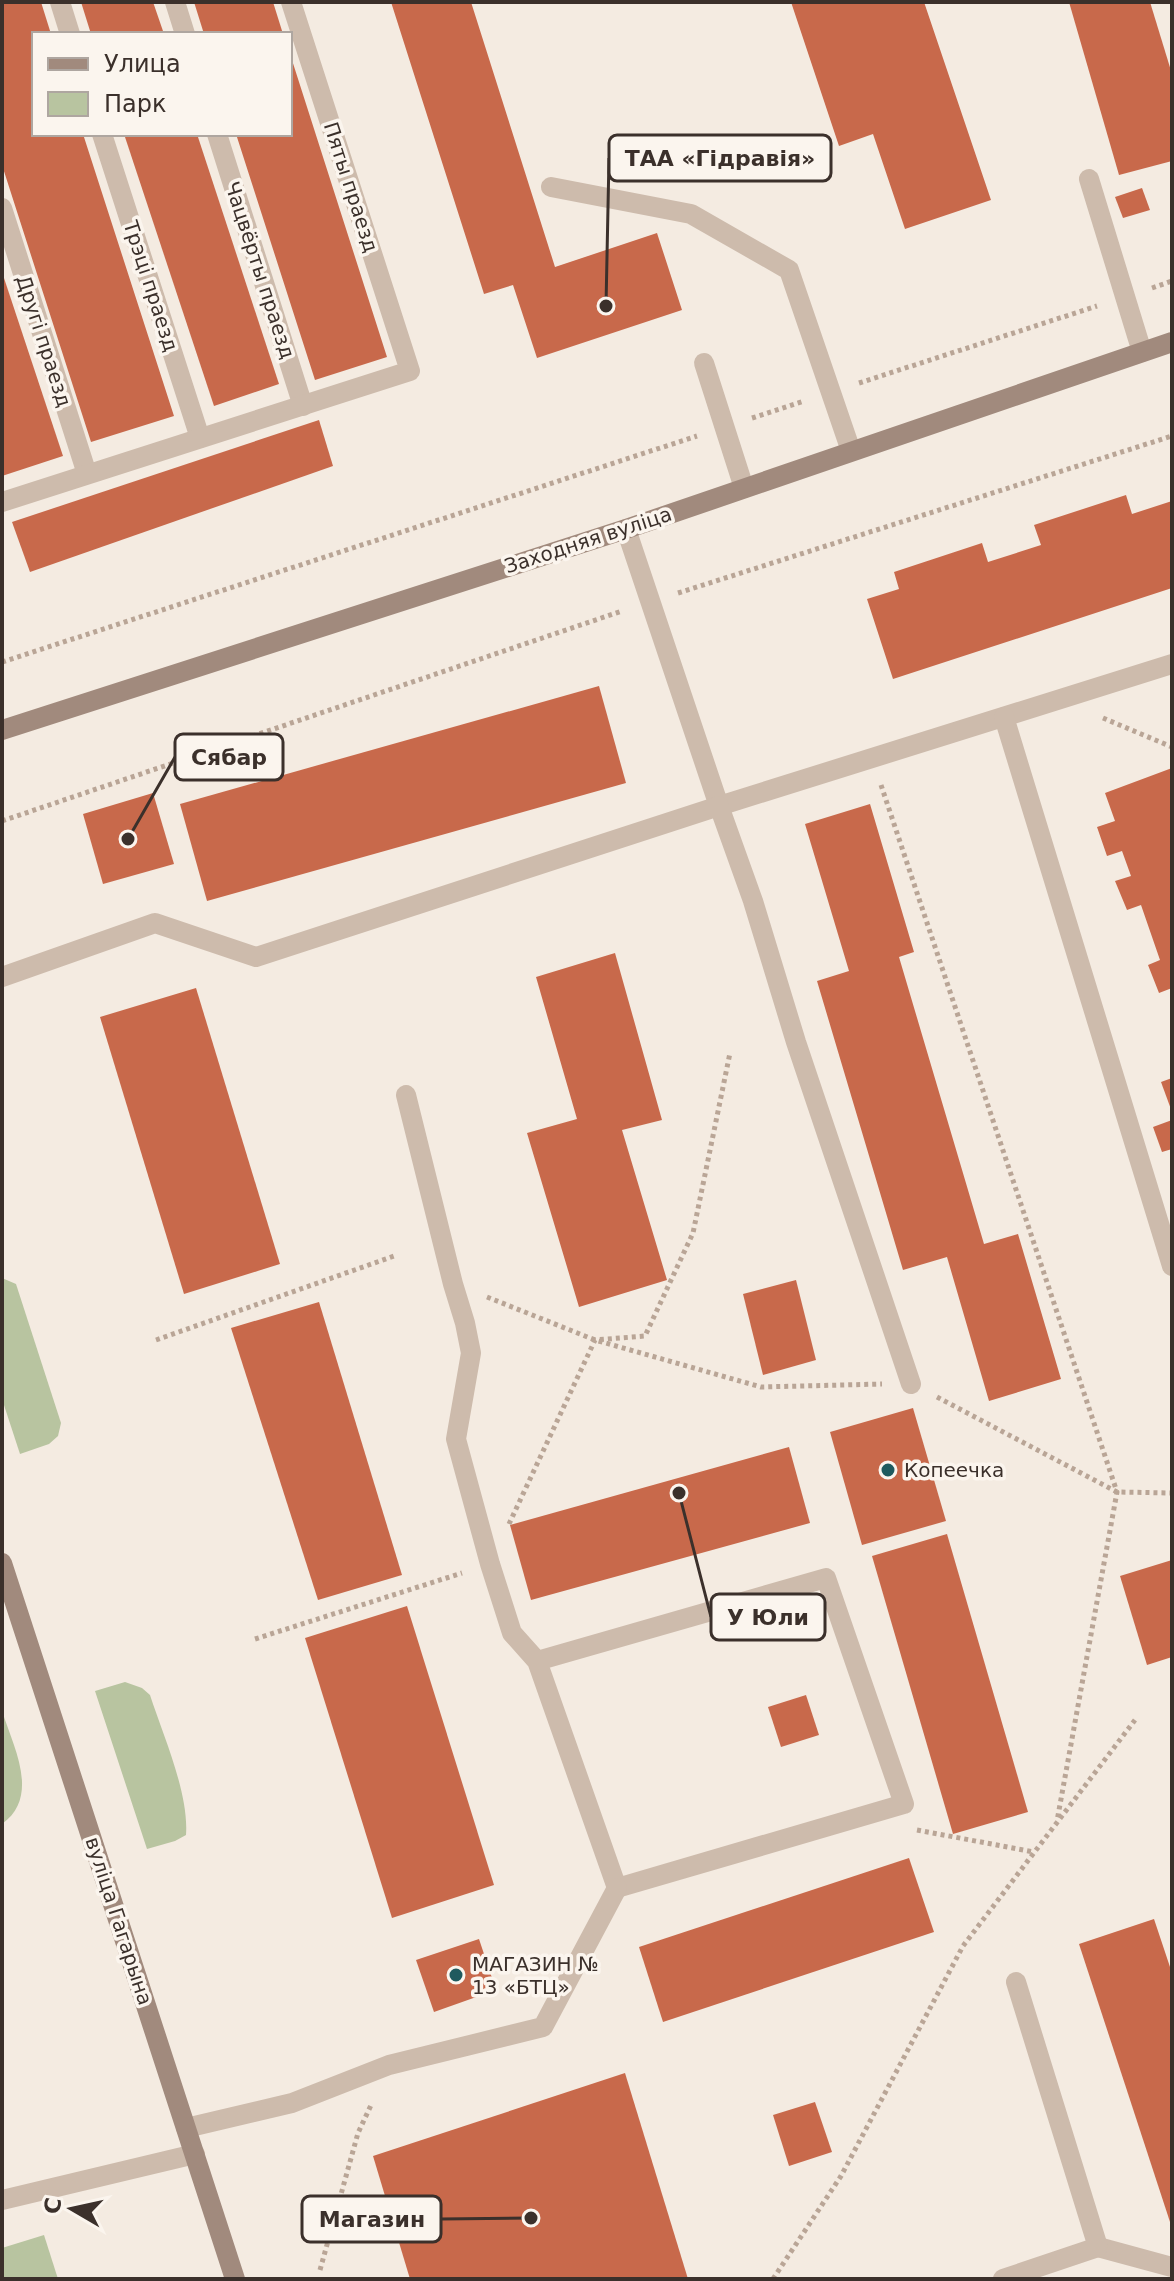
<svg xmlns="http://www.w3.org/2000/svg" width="1174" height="2281" font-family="'DejaVu Sans',sans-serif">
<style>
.green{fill:#b8c4a0}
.building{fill:#c8694b}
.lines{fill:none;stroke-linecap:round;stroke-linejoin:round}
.path{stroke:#b9a596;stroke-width:5;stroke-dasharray:4 4;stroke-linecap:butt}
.service{stroke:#cdbbac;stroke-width:20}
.secondary{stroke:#a18a7d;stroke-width:20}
.poi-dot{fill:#1f5a5e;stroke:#fbf5ee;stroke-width:3}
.labels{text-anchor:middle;stroke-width:7;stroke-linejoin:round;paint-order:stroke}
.street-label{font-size:20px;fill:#3b302b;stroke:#fbf5ee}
.poi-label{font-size:20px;fill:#3b302b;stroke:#fbf5ee;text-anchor:start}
.leader{fill:none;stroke:#3b302b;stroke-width:3}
.callout-dot{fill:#3b302b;stroke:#fbf5ee;stroke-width:3}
.callout{fill:#fbf5ee;stroke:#3b302b;stroke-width:3}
.callout-label{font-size:22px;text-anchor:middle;font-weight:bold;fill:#3b302b}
</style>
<rect width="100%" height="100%" fill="#f4ebe1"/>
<g class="green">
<polygon points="2,1278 16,1284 61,1423 58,1436 49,1444 20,1454 2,1399"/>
<path d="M 125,1682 L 142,1688 L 150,1695 C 163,1735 189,1793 186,1835 L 175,1841 L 147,1849 L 95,1691 Z"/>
<path d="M 2,1711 C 13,1746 41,1796 2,1824 Z"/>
<polygon points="44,2235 58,2279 2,2279 2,2248"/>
</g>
<g class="building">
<polygon points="2,2 41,2 51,34 34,34 34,134 83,134 174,416 91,442 2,165"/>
<polygon points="81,2 153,2 164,34 91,34"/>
<polygon points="194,2 273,2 283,34 204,34"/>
<polygon points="391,2 471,2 555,267 657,233 682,310 537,358 513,285 484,294"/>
<polygon points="791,2 924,2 991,200 905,229 873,134 839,146"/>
<polygon points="1069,2 1150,2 1172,74 1172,161 1119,175"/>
<polygon points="291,57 387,357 315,380 236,134 290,134"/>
<polygon points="124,134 197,134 279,384 214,406"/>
<polygon points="1142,188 1150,210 1123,218 1115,197"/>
<polygon points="2,272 63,456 2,476"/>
<polygon points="319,420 333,466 30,572 12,522"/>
<polygon points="1126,495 1132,514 1172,501 1172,588 893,679 867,599 899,589 894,572 982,543 988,562 1041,545 1034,525"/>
<polygon points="599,686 626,783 207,901 180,804"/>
<polygon points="1172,768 1172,988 1159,993 1148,965 1160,960 1141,905 1127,910 1115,881 1131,876 1122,851 1107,856 1097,827 1115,821 1105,793"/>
<polygon points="153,793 174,864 103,884 83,814"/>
<polygon points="870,804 914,952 899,957 984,1244 1018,1234 1061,1379 989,1401 947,1257 903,1270 817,981 849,971 805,824"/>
<polygon points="615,953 662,1120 622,1130 667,1280 579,1307 527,1133 577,1119 536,977"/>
<polygon points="196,988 280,1264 184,1294 100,1017"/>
<polygon points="1172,1078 1172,1112 1161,1082"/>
<polygon points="1172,1120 1172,1149 1162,1152 1153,1127"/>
<polygon points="796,1280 816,1360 763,1375 743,1294"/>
<polygon points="319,1302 402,1575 318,1600 231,1328"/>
<polygon points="913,1408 946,1521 862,1545 830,1432"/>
<polygon points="789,1447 810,1523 531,1600 510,1525"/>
<polygon points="947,1534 1028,1812 953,1834 872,1556"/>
<polygon points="1172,1560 1172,1657 1147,1665 1120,1576"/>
<polygon points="407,1606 494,1885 392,1918 305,1638"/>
<polygon points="806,1695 819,1735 781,1747 768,1707"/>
<polygon points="909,1858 934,1932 663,2022 639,1947"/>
<polygon points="1154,1919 1172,1973 1171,2225 1079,1944"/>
<polygon points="479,1939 496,1990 434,2012 416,1960"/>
<polygon points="625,2073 688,2279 410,2279 373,2156"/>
<polygon points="815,2102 832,2152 789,2166 773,2115"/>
</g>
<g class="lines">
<g class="path">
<polyline points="1152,288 1172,281"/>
<polyline points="859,383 1097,306"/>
<polyline points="752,418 804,401"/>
<polyline points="678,593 1172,436"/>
<polyline points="2,662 697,436"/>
<polyline points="1103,718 1172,747"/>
<polyline points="881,785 1117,1492 1057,1821"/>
<polyline points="2,821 622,611"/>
<polyline points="487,1297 595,1340 761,1387 882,1384"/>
<polyline points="156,1340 397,1255"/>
<polyline points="937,1397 1117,1492 1172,1493"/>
<polyline points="509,1524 595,1340 645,1336 693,1233 730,1053"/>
<polyline points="255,1639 462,1573"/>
<polyline points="917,1830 1034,1852"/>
<polyline points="320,2270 358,2133 372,2103"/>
<polyline points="773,2279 841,2176 963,1946 1135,1720"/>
</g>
<g class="service">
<polyline points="60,2 70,34"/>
<polyline points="175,2 185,34"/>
<polyline points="102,134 200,438"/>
<polyline points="217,134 303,406"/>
<polyline points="1089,179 1142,352"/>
<polyline points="551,187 691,214 789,270 851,451"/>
<polyline points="2,208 87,474"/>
<polyline points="704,363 744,488"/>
<polyline points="2,502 410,371 291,2"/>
<polyline points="626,529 719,806 1172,664"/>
<polyline points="1004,717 1172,1266"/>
<polyline points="2,977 155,923 256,957 719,806 753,901 796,1042 911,1384"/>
<polyline points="406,1095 453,1284 465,1323 471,1353 456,1439 490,1564 512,1633 537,1661 826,1578 904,1804 617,1888 537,1661"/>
<polyline points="186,2128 292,2103 389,2065 543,2027 617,1888"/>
<polyline points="2,2200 195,2154"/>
<polyline points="1098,2247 1172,2267"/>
<polyline points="1003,2279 1098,2247 1016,1982"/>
</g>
<g class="secondary">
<polyline points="2,730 626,529 1172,342"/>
<polyline points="2,1563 235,2279"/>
</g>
</g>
<g class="poi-dot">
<circle cx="888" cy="1470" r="8"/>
<circle cx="456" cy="1975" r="8"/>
</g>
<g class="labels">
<g class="street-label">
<text transform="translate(351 187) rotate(72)" y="7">Пяты праезд</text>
<text transform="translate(260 270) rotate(72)" y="7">Чацвёрты праезд</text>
<text transform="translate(151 286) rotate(72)" y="7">Трэці праезд</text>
<text transform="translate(44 341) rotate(72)" y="7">Другі праезд</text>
<text transform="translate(588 540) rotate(-18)" y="7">Заходняя вуліца</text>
<text transform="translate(119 1921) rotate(72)" y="7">вуліца Гагарына</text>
</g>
<g class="poi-label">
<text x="904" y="1477">Копеечка</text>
<text x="472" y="1971">МАГАЗИН №<tspan x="472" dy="23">13 «БТЦ»</tspan></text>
</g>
</g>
<path class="leader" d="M606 306L609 158M128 839L175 757M679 1493L711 1617M531 2218L441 2219"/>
<g class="callout-dot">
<circle cx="606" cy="306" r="8"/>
<circle cx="128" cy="839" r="8"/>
<circle cx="679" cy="1493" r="8"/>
<circle cx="531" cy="2218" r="8"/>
</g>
<g class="callout">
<rect x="609" y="135" width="222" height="46" rx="8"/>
<rect x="175" y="734" width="108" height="46" rx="8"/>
<rect x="711" y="1594" width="114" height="46" rx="8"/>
<rect x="302" y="2196" width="139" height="46" rx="8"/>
</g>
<g class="callout-label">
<text x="720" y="166">ТАА «Гідравія»</text>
<text x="229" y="765">Сябар</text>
<text x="768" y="1625">У Юли</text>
<text x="372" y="2227">Магазин</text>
</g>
<rect width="1174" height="2281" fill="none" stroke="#3b302b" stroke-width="8"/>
<rect x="32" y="32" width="260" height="104" fill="#fbf5ee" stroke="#aea6a0" stroke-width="2"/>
<rect x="48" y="58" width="40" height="12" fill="#a18a7d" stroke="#aea6a0" stroke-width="2"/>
<text x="104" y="72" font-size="24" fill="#3b302b">Улица</text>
<rect x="48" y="92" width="40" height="24" fill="#b8c4a0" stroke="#aea6a0" stroke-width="2"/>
<text x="104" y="112" font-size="24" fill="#3b302b">Парк</text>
<g transform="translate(72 2209) rotate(279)" stroke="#fbf5ee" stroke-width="6" paint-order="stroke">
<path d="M0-6L14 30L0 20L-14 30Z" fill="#3b302b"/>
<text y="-12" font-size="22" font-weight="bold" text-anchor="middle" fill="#3b302b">С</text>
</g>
</svg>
